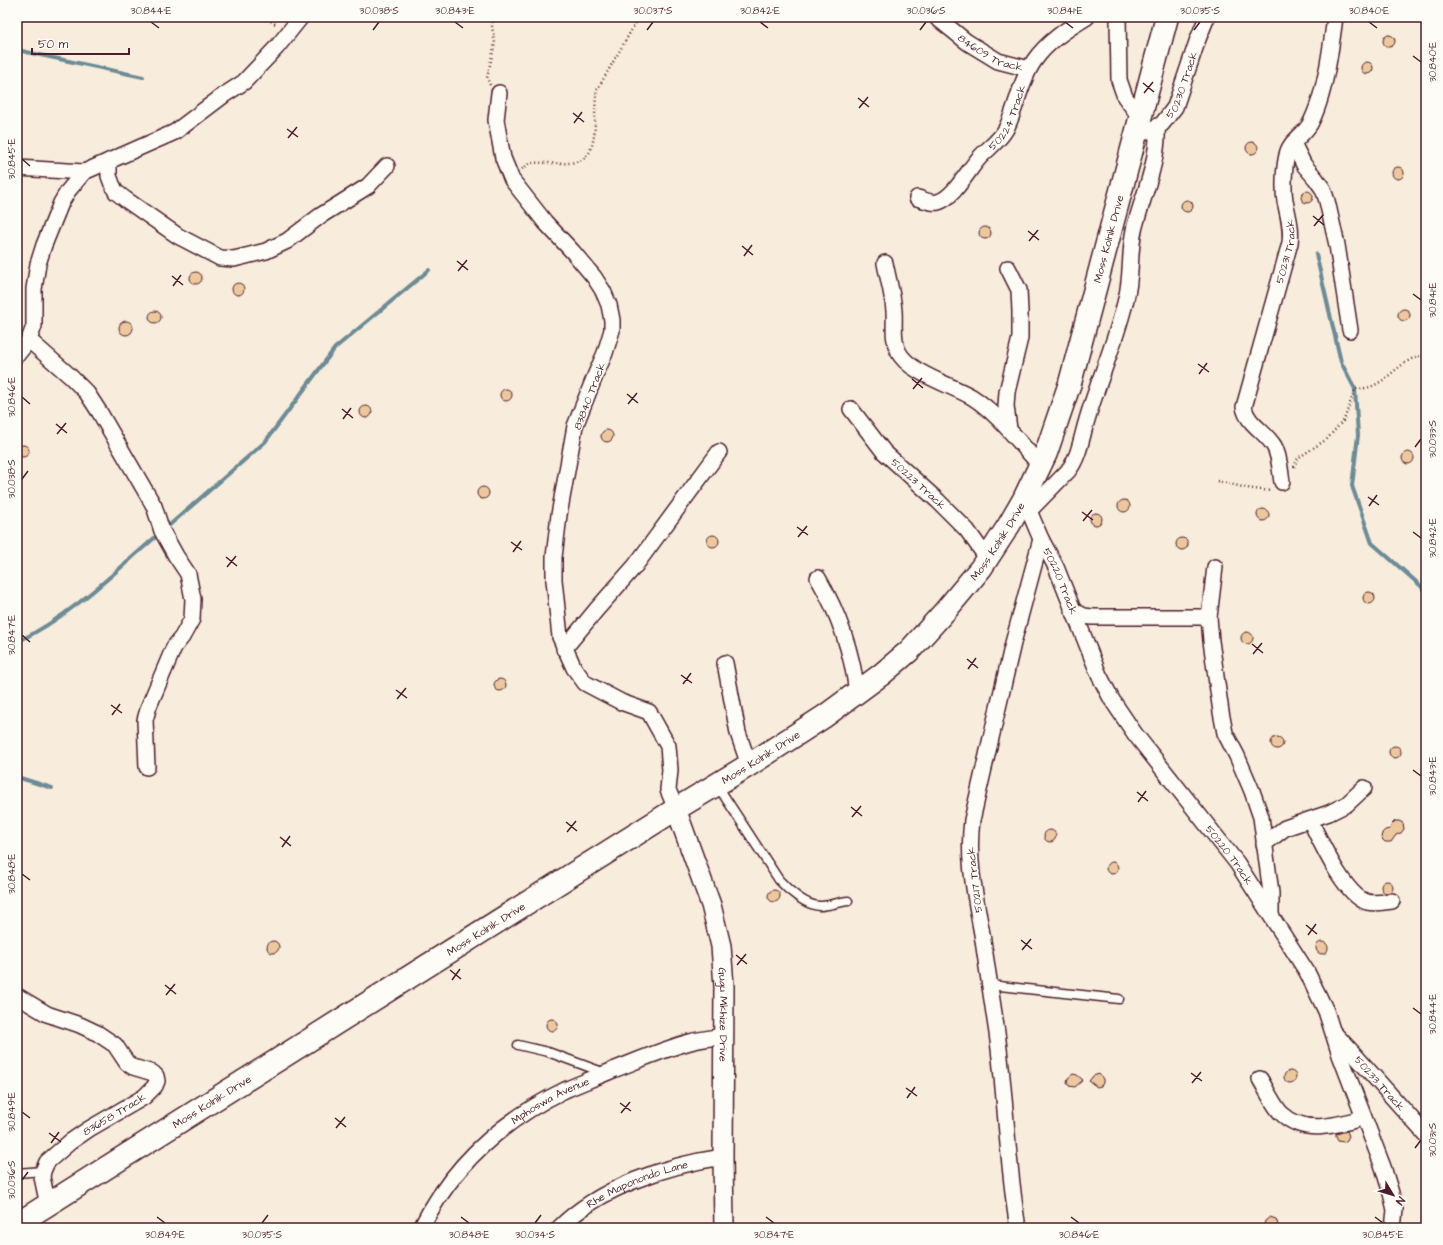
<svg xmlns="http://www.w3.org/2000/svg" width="1443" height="1245" font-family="'Architects Daughter',sans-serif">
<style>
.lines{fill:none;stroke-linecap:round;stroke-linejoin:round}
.stream{stroke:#6c8b96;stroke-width:4}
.building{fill:#edc79d;stroke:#4a1f2b}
.service-casing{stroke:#4a1f2b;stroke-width:11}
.minor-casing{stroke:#4a1f2b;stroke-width:18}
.tertiary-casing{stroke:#4a1f2b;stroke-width:22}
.secondary-casing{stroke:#4a1f2b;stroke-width:25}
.path{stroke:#4a1f2b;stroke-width:2.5;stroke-dasharray:1 3;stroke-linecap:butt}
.service{stroke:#fdfcf7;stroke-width:8}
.minor{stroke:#fdfcf7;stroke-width:15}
.tertiary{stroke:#fdfcf7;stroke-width:19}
.secondary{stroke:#fdfcf7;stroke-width:22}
.ticks{fill:none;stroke:#4a1f2b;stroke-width:1.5}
.labels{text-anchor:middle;stroke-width:3;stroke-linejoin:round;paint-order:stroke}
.street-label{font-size:11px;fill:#4a1f2b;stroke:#fdfcf7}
.neatline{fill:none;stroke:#4a1f2b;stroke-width:1.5}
.ticks-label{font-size:10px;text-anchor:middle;fill:#4a1f2b}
</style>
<rect width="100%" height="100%" fill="#f8ecdc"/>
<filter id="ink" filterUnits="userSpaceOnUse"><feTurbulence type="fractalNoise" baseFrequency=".025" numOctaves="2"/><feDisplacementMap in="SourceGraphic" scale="8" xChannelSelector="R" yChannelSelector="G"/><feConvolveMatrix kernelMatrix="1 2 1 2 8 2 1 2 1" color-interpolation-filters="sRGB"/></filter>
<g filter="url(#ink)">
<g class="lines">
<g class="stream">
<polyline points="17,50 143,77"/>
<polyline points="1316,254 1341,362 1355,389 1358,435 1352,486 1372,543 1421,586 1426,594"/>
<polyline points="165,529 265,442 335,348 429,270"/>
<path d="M 17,642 C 71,616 115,572 160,533"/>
<polyline points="17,777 52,788"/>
</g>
</g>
<g class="building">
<circle cx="1389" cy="41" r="6"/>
<circle cx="1367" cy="68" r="6"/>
<circle cx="1252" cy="148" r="6"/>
<circle cx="1398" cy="173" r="6"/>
<circle cx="1307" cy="197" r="6"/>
<circle cx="1187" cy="206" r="6"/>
<circle cx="985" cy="233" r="6"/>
<circle cx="196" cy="278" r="6"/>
<circle cx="238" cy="289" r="6"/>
<circle cx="1404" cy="315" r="6"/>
<circle cx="155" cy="317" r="6"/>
<circle cx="126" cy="328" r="7"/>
<circle cx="506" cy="395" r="6"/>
<circle cx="366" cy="412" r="6"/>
<circle cx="607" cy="436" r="6"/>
<circle cx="23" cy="451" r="6"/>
<circle cx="1408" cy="458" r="6"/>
<circle cx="483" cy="493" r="6"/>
<circle cx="1124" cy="506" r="6"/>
<circle cx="1263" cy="515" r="6"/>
<circle cx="1096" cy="519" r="6"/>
<circle cx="713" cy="541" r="6"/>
<circle cx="1182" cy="544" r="6"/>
<circle cx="1369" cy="598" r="6"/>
<circle cx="1247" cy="638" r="6"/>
<circle cx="500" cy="685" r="6"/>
<circle cx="1277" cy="743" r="6"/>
<circle cx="1395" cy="752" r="6"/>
<polygon points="1395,821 1399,821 1403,823 1404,829 1401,833 1396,835 1391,842 1385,842 1381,838 1382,833 1385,830 1390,829 1392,824"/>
<circle cx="1050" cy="836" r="6"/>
<circle cx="1112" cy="868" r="6"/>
<circle cx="1387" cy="887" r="6"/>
<circle cx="774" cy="896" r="6"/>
<circle cx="273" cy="947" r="6"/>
<circle cx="1322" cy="948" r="6"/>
<circle cx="552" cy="1025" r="6"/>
<circle cx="1290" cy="1077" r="6"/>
<polygon points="1073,1074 1077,1075 1083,1080 1075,1087 1069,1086 1067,1082 1068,1078"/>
<polygon points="1099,1074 1103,1079 1103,1083 1101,1086 1097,1087 1089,1081 1093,1076"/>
<polygon points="1347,1131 1349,1136 1347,1140 1344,1142 1338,1141 1336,1137 1336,1134"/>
<polygon points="1270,1217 1276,1219 1279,1228 1263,1228 1265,1221"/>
</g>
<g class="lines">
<g class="service-casing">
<g id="service">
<path d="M 717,785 L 779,880 C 788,890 805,905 819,906 C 828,906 839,902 848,901"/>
<polyline points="990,985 1119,999"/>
<polyline points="518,1045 548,1052 605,1073"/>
<polyline points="17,1173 43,1171"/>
</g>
</g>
<g class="minor-casing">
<g id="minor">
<path id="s1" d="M 936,17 L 967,42 L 998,61 L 1029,69"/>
<polyline points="1118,17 1119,80 1125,97 1139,116"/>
<polyline points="499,93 496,120 503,158 512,180 545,222 573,252 594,277 603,291 609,305 612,320 612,330 605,353 595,376 575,426 559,515 554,557 554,580 560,637 574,668 585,683 621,702 649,712 668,746 670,770 668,790 676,809"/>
<path id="s2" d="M 1148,131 L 1162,124 L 1175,107 L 1198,39 L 1207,17"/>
<polyline points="1293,143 1304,165 1316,179 1323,189 1327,201 1337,245 1350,330"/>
<polyline points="109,161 109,176 112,184 116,192 125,199 178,236 220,258 234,259 266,251 287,241 320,216 368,186 387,166"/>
<polyline points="17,168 84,172"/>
<path id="s3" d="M 917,198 C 923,199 931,204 938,202 C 955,197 969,168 981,156 C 990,147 1000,140 1006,129 C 1017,107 1020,81 1034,61 C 1047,42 1067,29 1087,17"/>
<path d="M 885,263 C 888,279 893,295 894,311 C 895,324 892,338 898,351 C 908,373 952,385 972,397 C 1000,415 1018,442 1041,466"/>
<polyline points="1008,268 1019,290 1020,311 1020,338 1007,392 1006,406 1009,429"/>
<polyline points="29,340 70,376 87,393 100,413 154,506 162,531 176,556 188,574 193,599 192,619 182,637 174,647 149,706 145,720 147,767"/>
<polyline points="17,355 29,340 34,326 34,289 38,264 44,245 61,203 68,191 84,172 175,132 224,95 244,82 277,47 301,17"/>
<path id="s4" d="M 851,409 L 884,452 L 938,501 L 967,530 L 987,558"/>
<path id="s5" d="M 1282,482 C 1280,471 1280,456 1274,446 C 1265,431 1247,424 1244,407 L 1290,243 C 1292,228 1288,216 1285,201 C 1283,189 1284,167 1287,155 C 1289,142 1303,136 1310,124 C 1325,96 1331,48 1335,17"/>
<path id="s6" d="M 1024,499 L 1041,539 L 1056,567 L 1099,675 L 1112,700 L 1135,734 L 1237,863 L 1307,972 L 1326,1011 L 1340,1055 L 1383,1167 L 1391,1193 L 1395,1210 L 1393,1228"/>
<path d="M 1029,511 L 1068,471 C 1079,457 1081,440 1086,423 C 1098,381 1116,342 1126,299 C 1132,277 1129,253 1134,230 C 1142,197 1159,163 1157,127"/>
<polyline points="1215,567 1209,617 1211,641 1221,712 1225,733 1237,756 1252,791 1261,817 1271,893 1271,915"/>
<path d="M 818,578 C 839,614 852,651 857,693"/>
<polyline points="1072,610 1084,616 1092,617 1209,617"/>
<polyline points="564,649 597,609 635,566 719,452"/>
<polyline points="725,663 738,733 749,765"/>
<path d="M 1310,820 C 1320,840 1344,895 1367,902 C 1375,904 1384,902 1392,901"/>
<polyline points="1264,844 1285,828 1329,813 1347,804 1364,788"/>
<polyline points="17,996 47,1014 80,1025 97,1033 115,1045 127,1063 133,1067 153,1073 156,1076 157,1081 155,1086 144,1097 89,1129 70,1142 47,1162 43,1171 42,1177 48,1205"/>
<path id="s7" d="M 1334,1033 L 1353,1053 L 1426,1135"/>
<path d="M 1260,1079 C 1266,1089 1274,1106 1281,1113 C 1305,1136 1335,1125 1363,1118"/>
<path id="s8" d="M 421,1228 C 452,1166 503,1120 565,1090 C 581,1083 597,1077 613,1070 C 639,1060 664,1049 690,1042 C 701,1039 712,1038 723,1036"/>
<path id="s9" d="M 559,1228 C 600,1187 667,1165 723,1157"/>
<path d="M 1018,1228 C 1007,1163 1006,1098 997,1033 C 992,1000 987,967 982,934 C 975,894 967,861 972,820 L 1013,643 L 1041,539"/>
</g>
</g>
<g class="tertiary-casing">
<g id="tertiary">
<path id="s10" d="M 676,809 L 711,905 L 721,946 L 724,986 L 723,1157 L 724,1228"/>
</g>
</g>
<g class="secondary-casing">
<g id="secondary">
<path id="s11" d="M 17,1224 L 676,809 L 749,765 L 825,716 L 882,674 L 909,651 L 946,610 L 981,568 L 1009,525 L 1024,499 L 1046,453 L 1070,383 L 1167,17"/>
</g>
</g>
<g class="path">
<polyline points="264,17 277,25"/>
<polyline points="488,17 492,19 494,17"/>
<polyline points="490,85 487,78 495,43 492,27 492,19"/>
<path d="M 522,169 C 525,167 529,164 532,163 C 548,161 582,170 590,151 C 598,132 593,110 597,90 L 639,17"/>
<path d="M 1294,467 L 1298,458 L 1327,439 L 1344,420 L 1355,389 C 1381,389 1388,373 1408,361 C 1414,357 1420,356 1426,354"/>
<polyline points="1217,481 1247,488 1270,491 1271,490"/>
</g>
<use href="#service" class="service"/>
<use href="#minor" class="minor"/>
<use href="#tertiary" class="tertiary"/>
<use href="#secondary" class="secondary"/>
</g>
</g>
<path class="ticks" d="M 151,22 L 159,28M 455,22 L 463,28M 760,22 L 768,28M 1065,22 L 1073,28M 1369,22 L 1377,28M 373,30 L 379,22M 647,30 L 653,22M 920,30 L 926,22M 1194,30 L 1200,22M 1413,56 L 1421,62M 1143,83 L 1154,92M 1144,93 L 1153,82M 858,98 L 869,107M 859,108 L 868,97M 573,113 L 584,122M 574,123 L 582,112M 287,129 L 298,137M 288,138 L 297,127M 22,159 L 30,166M 1313,216 L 1324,225M 1314,226 L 1323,215M 1028,231 L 1039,240M 1029,241 L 1038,230M 742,246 L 753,255M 744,256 L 752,245M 457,261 L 468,270M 458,271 L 467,260M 172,276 L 183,285M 173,286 L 181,275M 1413,294 L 1421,300M 1198,364 L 1209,372M 1199,374 L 1207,363M 912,379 L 923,388M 913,389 L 922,378M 627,394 L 638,403M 22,397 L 30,404M 628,404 L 637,393M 342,409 L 353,418M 343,419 L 351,408M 56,424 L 67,433M 57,434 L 66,423M 1415,447 L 1421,439M 22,479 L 28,471M 1368,497 L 1379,505M 1369,506 L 1377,495M 1082,512 L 1093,520M 1083,521 L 1092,510M 797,527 L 808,535M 1413,532 L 1421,538M 798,537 L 807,526M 511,542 L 522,550M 513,552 L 521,541M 226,557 L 237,566M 227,567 L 236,556M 22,635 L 30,642M 1252,644 L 1263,653M 1253,654 L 1262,643M 967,659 L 978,668M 968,669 L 976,658M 681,675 L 692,683M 683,684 L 691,673M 396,690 L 407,698M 397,699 L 406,688M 111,705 L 122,713M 112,715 L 120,704M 1413,770 L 1421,776M 1137,792 L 1148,801M 1138,802 L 1146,791M 851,807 L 862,816M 852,817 L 861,806M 566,822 L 577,831M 567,832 L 576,821M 280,837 L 291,846M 282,847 L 290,836M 22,874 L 30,880M 1306,925 L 1317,934M 1308,935 L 1316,924M 1021,940 L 1032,949M 1022,950 L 1031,939M 736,955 L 747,964M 737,965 L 746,954M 450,970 L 461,979M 452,980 L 460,969M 165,985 L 176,994M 166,995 L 175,984M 1413,1008 L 1421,1014M 1191,1073 L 1202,1081M 1192,1083 L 1201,1072M 906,1088 L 917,1096M 907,1098 L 915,1087M 620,1103 L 631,1111M 22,1112 L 30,1118M 621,1113 L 630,1102M 335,1118 L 346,1127M 336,1128 L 345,1117M 49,1133 L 61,1142M 51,1143 L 59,1132M 1415,1148 L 1421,1140M 22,1180 L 28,1172M 157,1217 L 165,1223M 461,1217 L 469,1223M 766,1217 L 774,1223M 1071,1217 L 1079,1223M 1375,1217 L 1383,1223M 262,1223 L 268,1215M 535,1223 L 541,1215"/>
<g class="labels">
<g class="street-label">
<text dy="4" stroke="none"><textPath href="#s1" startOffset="66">84609 Track</textPath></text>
<text dy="4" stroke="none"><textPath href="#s2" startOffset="60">50230 Track</textPath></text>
<text dy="4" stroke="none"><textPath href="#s3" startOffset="133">50224 Track</textPath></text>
<text dy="4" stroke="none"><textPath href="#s11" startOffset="1526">Moss Kolnik Drive</textPath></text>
<text dy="4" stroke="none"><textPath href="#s5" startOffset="248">50231 Track</textPath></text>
<text transform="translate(589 396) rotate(-69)" y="4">83840 Track</text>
<text dy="4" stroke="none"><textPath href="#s4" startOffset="101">50223 Track</textPath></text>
<text dy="4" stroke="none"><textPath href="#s11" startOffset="1202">Moss Kolnik Drive</textPath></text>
<text dy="4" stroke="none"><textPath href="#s6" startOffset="90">50220 Track</textPath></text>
<text dy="4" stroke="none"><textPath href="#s11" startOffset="878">Moss Kolnik Drive</textPath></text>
<text dy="4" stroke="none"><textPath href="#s6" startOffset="414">50220 Track</textPath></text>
<text transform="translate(974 880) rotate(-97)" y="4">50217 Track</text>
<text dy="4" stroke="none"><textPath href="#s11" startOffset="554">Moss Kolnik Drive</textPath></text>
<text dy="4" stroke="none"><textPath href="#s10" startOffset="213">Gugu Mkhize Drive</textPath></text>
<text dy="4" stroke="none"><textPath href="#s7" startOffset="68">50233 Track</textPath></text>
<text dy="4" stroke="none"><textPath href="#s11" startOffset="230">Moss Kolnik Drive</textPath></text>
<text dy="4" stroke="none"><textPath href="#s8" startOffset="185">Mphoswa Avenue</textPath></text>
<text transform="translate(114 1114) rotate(-31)" y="4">83658 Track</text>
<text dy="4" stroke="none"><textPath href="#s9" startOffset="91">Rhe Maponondo Lane</textPath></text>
</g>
</g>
<rect width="1443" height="1245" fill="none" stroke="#fdfcf7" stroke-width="44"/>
<g transform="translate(1393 1195) rotate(128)" stroke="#fdfcf7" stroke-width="3" paint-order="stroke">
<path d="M0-3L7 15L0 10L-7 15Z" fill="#4a1f2b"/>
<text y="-6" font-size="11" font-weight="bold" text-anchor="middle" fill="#4a1f2b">N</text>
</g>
<path d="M32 48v6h97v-6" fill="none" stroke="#4a1f2b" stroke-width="2"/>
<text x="38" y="48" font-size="12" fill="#4a1f2b" stroke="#fdfcf7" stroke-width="3" paint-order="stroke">50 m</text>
<rect x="22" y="22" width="1399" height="1201" class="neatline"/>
<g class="ticks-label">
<text x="151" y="14">30.844°E</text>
<text x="379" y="14">30.038°S</text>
<text x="455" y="14">30.843°E</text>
<text x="653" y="14">30.037°S</text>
<text x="760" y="14">30.842°E</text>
<text x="926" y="14">30.036°S</text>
<text x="1065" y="14">30.841°E</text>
<text x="1200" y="14">30.035°S</text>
<text x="1369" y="14">30.840°E</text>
<text transform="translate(1432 62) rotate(-90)" y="4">30.840°E</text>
<text transform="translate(11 159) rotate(-90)" y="4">30.845°E</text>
<text transform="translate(1432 300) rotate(-90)" y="4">30.841°E</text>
<text transform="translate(11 397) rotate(-90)" y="4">30.846°E</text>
<text transform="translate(1432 439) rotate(-90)" y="4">30.033°S</text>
<text transform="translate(11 479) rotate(-90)" y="4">30.038°S</text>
<text transform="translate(1432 538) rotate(-90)" y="4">30.842°E</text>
<text transform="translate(11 635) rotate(-90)" y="4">30.847°E</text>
<text transform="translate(1432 776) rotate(-90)" y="4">30.843°E</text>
<text transform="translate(11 874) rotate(-90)" y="4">30.848°E</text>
<text transform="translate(1432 1014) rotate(-90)" y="4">30.844°E</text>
<text transform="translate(11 1112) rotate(-90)" y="4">30.849°E</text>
<text transform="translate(1432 1140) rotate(-90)" y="4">30.031°S</text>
<text transform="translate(11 1180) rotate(-90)" y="4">30.036°S</text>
<text x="165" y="1238">30.849°E</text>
<text x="262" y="1238">30.035°S</text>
<text x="469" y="1238">30.848°E</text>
<text x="535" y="1238">30.034°S</text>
<text x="774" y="1238">30.847°E</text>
<text x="1079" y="1238">30.846°E</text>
<text x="1383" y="1238">30.845°E</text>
</g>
</svg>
